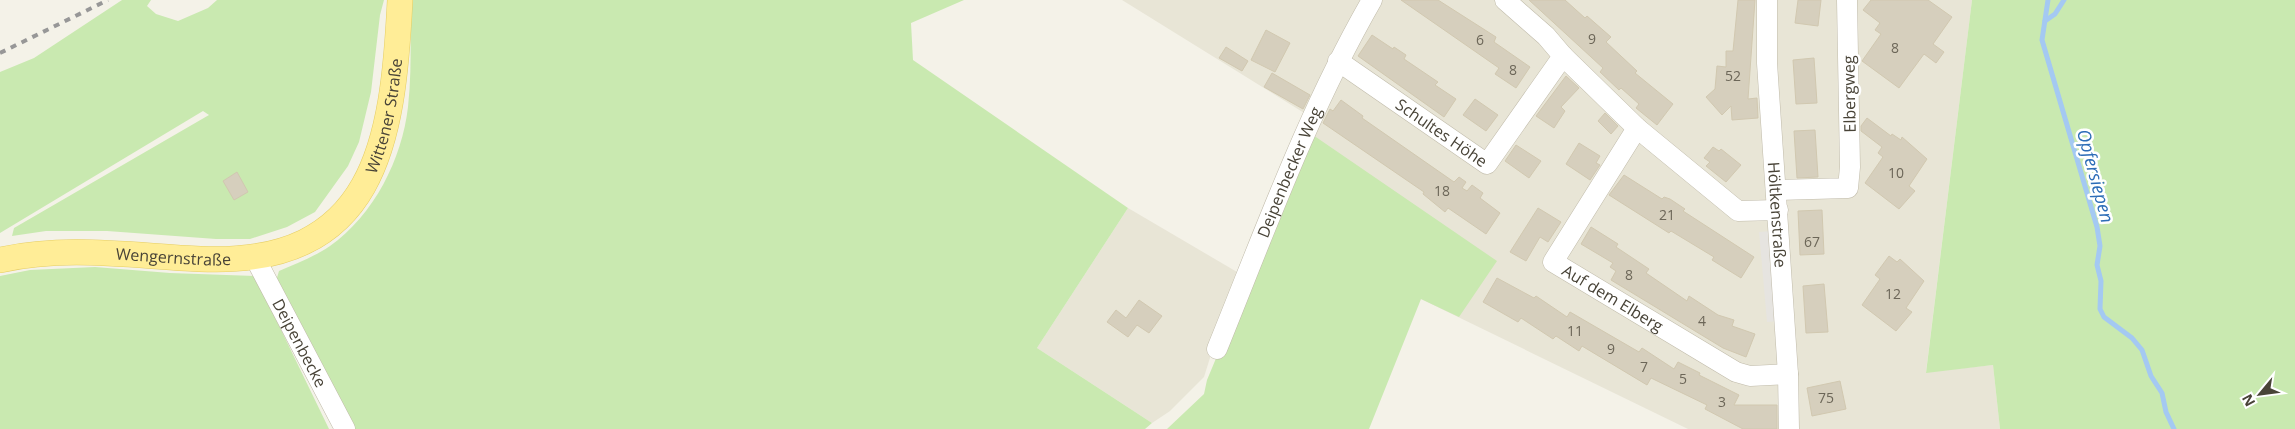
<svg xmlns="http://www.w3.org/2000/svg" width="2295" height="429" font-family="'Open Sans',sans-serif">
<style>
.residential{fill:#e8e5d6}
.green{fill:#c9e9b0}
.parking{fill:#e6e4e0}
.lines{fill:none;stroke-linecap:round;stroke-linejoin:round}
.stream{stroke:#a4c9f2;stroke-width:5}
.building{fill:#d6cfbd;stroke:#d1c8b0}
.minor-casing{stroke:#c0bbaa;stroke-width:21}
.major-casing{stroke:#e6ce64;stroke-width:26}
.minor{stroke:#fff;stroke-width:20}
.major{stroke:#ffed97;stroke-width:25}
.rail{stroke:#979797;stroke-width:4;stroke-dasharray:6 6;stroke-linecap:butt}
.labels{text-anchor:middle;stroke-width:5;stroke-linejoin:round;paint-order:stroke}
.number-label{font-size:14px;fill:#6c6658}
.street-label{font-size:16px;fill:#484337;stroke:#fff}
.water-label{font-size:18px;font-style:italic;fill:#2d6db7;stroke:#fff}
</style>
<rect width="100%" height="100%" fill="#f4f2e8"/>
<g class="residential">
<polygon points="1122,0 1972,0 1926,372 1993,365 2000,429 1688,429 1421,299 1289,181 1309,116"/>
<polygon points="1128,208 1237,272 1204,377 1170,411 1152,423 1037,348"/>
</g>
<g class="green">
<polygon points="122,0 151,0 147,6 156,14 178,21 208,8 217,0 384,0 380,15 371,92 359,142 348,166 315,212 287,227 250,239 216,239 107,231 46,231 12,236 14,228 209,115 203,111 0,233 0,72 34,58"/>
<path d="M 411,0 L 964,0 L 911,23 L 913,60 L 1128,208 L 1037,348 L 1152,423 L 1145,429 L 350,429 L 276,281 L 279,271 C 296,264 315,256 330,246 C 374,215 402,159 408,107 C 412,72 410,35 411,0 Z"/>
<polygon points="1972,0 2295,0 2295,429 2000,429 1993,365 1926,373"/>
<polygon points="1310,133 1497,261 1459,317 1421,299 1369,429 1167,429 1204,394 1207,380"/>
<polygon points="95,267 170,273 255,276 329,429 0,429 0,276 30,270"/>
</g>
<polygon class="parking" points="1772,231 1779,321 1767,322 1759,232"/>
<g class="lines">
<g class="stream">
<polyline points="2048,0 2042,40 2097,227 2100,246 2097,265 2101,281 2100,309 2104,317 2132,338 2142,350 2151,376 2162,393 2166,412 2174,429"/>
<polyline points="2045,21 2055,14 2064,0"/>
</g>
</g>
<g class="building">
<polygon points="1401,0 1438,0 1496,37 1494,42 1530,67 1516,88 1495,74 1499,68"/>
<polygon points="1529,0 1565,0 1585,18 1587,16 1611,37 1606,42 1637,71 1635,73 1673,104 1657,125 1636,108 1639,104 1621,88 1619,90 1600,72 1603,68"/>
<polygon points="1738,0 1755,0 1748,99 1757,98 1758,118 1732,120 1731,106 1722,115 1706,97 1715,89 1717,66 1726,67 1726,51 1733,51"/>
<polygon points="1798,0 1821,0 1818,26 1795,23"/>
<polygon points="1871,0 1928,0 1952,17 1933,44 1944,52 1936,63 1924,54 1899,88 1862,61 1881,34 1875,30 1880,23 1863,10"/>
<polygon points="1266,30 1290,43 1275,72 1251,60"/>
<polygon points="1372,35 1393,49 1394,47 1406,55 1404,59 1438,82 1435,85 1456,99 1444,117 1358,56"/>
<polygon points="1226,47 1248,61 1242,71 1219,58"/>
<polygon points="1814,58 1817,103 1796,104 1793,60"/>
<polygon points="1272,73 1310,95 1303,109 1264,87"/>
<polygon points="1566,76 1579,88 1561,107 1565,111 1554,128 1536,116"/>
<polygon points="1475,99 1498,115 1486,131 1463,115"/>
<polygon points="1341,100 1363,116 1362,118 1454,182 1459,177 1466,182 1462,188 1467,191 1472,185 1483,193 1480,198 1500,213 1486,234 1448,208 1445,212 1423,194 1424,192 1323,123 1330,109 1333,111"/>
<polygon points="1605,113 1618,126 1611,134 1598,121"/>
<polygon points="1867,118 1891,136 1892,134 1901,140 1902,137 1927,159 1909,186 1915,191 1899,209 1865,183 1883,157 1878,153 1882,147 1861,131 1861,126"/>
<polygon points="1815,130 1818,177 1797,178 1794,131"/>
<polygon points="1579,143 1600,156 1596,163 1600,165 1590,180 1566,164"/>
<polygon points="1516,145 1541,161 1529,178 1505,161"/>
<polygon points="1713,147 1719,151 1721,149 1741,165 1726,182 1706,166 1710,162 1704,158"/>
<polygon points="237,172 248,192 234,200 223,181"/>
<polygon points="1624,175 1662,199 1664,197 1670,199 1685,209 1683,211 1754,257 1741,278 1712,260 1714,257 1671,231 1669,233 1609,195"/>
<polygon points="1538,208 1561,222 1548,242 1540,237 1526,261 1510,252"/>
<polygon points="1822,210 1824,254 1800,255 1798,211"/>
<polygon points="1591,227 1618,244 1616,247 1649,269 1646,273 1687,301 1689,296 1718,315 1734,320 1732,326 1755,334 1746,357 1723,348 1611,280 1616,271 1610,267 1613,263 1581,244"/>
<polygon points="1889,256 1897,262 1900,259 1924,281 1906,308 1912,312 1896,331 1862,305 1880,279 1875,275"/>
<polygon points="1497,278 1534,298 1536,296 1567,317 1570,312 1639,352 1642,348 1674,369 1678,362 1700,373 1699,375 1739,395 1734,405 1777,405 1777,429 1743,429 1705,409 1707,405 1651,378 1647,385 1582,346 1579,351 1556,336 1553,339 1521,318 1518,322 1483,302"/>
<polygon points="1824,284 1828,332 1806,333 1803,286"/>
<polygon points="1139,300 1162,316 1149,333 1137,325 1128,337 1107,322 1116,310 1126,318"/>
<polygon points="1840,381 1846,409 1812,416 1807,388"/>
</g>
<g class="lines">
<g class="minor-casing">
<g id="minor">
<path id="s1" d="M 1767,0 L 1767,63 L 1788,374 L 1789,429"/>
<polyline points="1563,56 1637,128 1738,211 1778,210"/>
<path id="s2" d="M 1338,61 L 1487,164 L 1563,56 L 1546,36 L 1505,0"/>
<path id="s3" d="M 1637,128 L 1553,262 L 1736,372 L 1750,376 L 1788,374"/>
<polyline points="1777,190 1848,188 1850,167 1847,0"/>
<path id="s4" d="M 255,258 L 345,429"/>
<path id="s5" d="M 1217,349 C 1265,231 1308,111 1372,0"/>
</g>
</g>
<g class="major-casing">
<g id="major">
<path id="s6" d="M 0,260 C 67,245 133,256 200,259 C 376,267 393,142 400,0"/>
</g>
</g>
<use href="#minor" class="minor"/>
<use href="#major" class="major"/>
<polyline class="rail" points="0,53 108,0"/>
</g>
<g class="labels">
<g class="number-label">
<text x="1592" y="44">9</text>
<text x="1480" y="45">6</text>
<text x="1895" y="53">8</text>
<text x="1513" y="75">8</text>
<text x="1733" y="81">52</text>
<text x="1896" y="178">10</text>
<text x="1442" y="196">18</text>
<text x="1667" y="220">21</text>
<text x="1812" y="247">67</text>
<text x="1629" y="280">8</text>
<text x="1893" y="299">12</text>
<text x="1702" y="326">4</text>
<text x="1575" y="336">11</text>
<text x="1611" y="354">9</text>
<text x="1644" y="372">7</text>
<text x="1683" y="384">5</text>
<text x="1826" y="403">75</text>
<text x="1722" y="407">3</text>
</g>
<g class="street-label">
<text transform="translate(1849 94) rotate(-91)" y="6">Elbergweg</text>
<text dy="6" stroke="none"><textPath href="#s6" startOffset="464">Wittener Straße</textPath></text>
<text dy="6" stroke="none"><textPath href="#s2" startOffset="126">Schultes Höhe</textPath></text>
<text dy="6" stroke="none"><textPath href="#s5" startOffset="191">Deipenbecker Weg</textPath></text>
<text dy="6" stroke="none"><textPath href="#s1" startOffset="215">Höltkenstraße</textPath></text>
<text dy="6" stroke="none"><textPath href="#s6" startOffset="174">Wengernstraße</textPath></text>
<text dy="6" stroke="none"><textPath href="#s3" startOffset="228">Auf dem Elberg</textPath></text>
<text dy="6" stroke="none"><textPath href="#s4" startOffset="96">Deipenbecke</textPath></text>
</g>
<g class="water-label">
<text transform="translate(2095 176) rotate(75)" y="6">Opfersiepen</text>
</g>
</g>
<g transform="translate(2260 394) rotate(241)" stroke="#ffffff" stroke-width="4" paint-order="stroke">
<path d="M0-4L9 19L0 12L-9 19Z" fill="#484337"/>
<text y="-8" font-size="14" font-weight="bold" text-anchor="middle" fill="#484337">N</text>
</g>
</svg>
